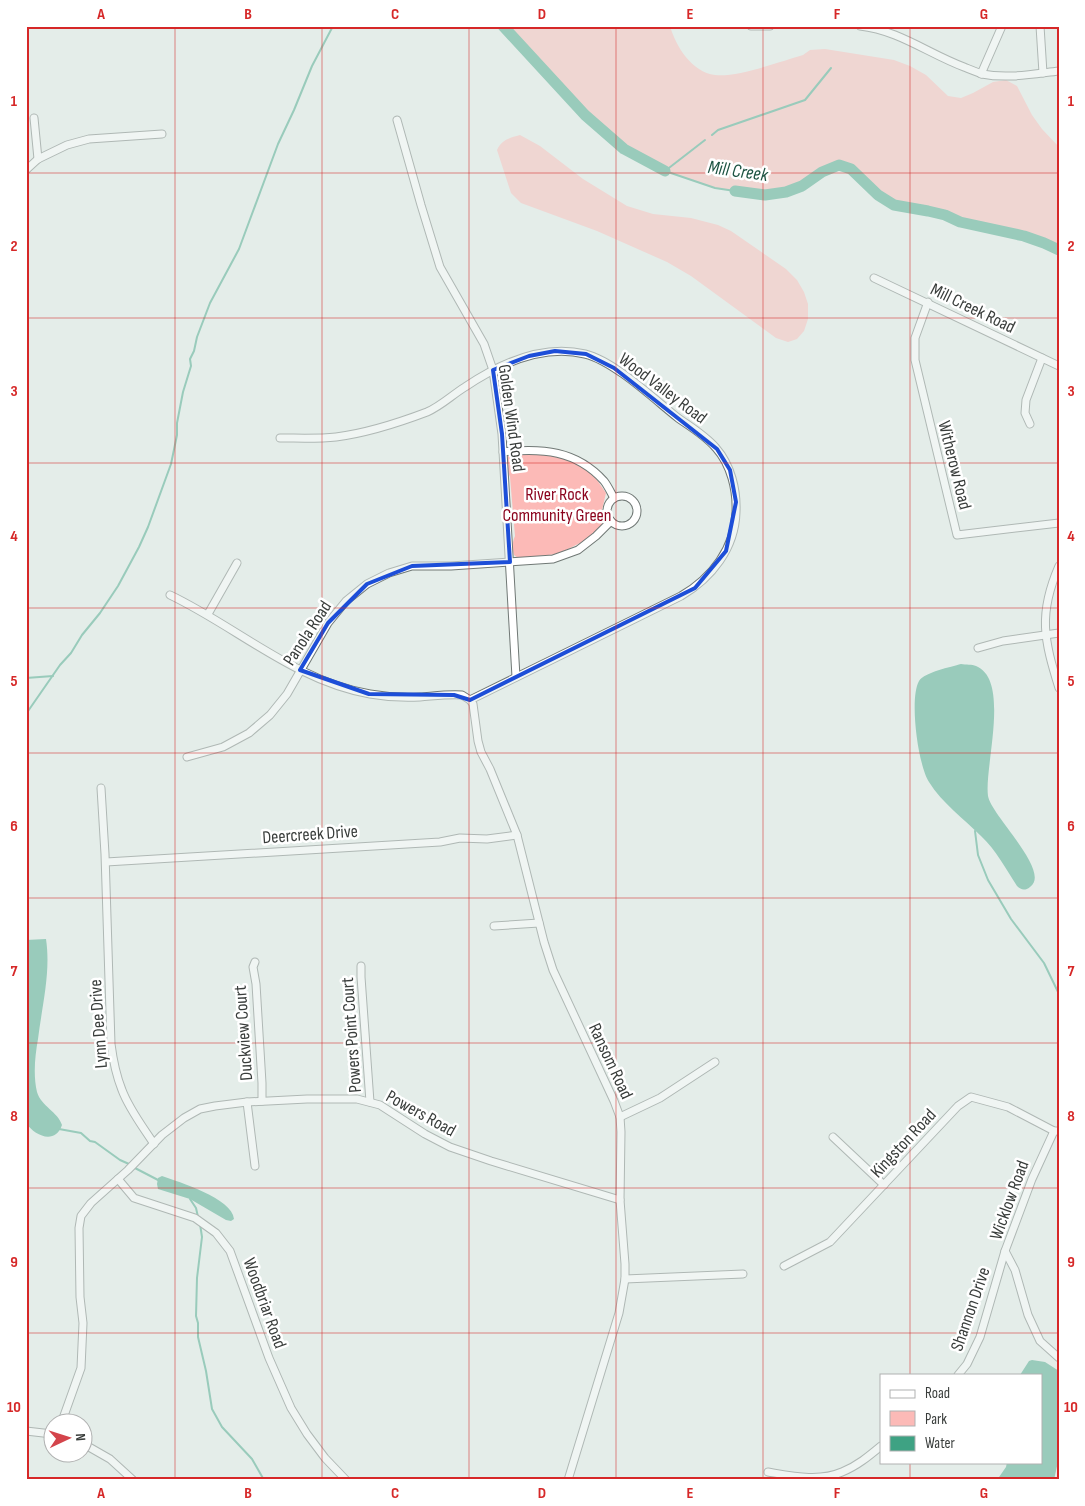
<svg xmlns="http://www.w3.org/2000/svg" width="1085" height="1506" font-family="'Sofia Sans Condensed',sans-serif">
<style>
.green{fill:#fcbab7}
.water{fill:#3ea283}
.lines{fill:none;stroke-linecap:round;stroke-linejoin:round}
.stream{stroke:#3ea283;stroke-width:2}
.river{stroke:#3ea283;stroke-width:11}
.minor-casing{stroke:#707875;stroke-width:9}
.minor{stroke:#fff;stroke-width:7}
.marked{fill:none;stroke:#1d4ed8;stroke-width:4;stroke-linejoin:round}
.grid{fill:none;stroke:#d62828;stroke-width:1;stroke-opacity:0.55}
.labels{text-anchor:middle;stroke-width:5;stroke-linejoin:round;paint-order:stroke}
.street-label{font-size:18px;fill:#393d3b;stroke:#fff}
.park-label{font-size:18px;fill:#8a021c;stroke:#fff}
.water-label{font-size:19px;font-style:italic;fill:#1d5342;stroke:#fff}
.neatline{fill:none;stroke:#d62828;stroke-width:2}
.grid-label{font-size:16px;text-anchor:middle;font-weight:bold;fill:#d62828}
</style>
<rect width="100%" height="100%" fill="#e4ede9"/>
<g class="green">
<path d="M 503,26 L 670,26 C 676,47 692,72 715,75 C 736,78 782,61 803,55 L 810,50 L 825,49 L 894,60 L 910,66 L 926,75 L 948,96 L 961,98 L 973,93 L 993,82 L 1006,80 L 1017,86 L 1032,115 L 1042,129 L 1059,147 L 1059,249 L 1024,236 L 960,222 L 945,215 L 928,211 L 894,205 L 878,195 L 851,169 L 839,165 L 822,172 L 795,189 L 786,192 L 765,195 L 715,188 L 665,171 L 624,149 L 585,115 Z"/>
<path d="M 520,135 L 540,146 L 583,179 L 627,206 L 653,214 L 691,218 L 718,225 L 731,231 L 786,269 L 797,280 L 804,292 L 808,304 L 808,319 L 804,331 L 797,339 L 788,342 L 776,338 L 691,276 L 667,262 L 597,231 L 521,203 L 511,193 L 497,150 C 502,140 509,138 520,135 Z"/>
<path d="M 534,453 C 557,455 582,462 597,480 C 600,484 603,489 606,493 L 602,510 L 603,524 L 586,540 L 558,554 L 518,558 L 514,555 C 512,548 512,543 515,536 L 510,477 C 507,470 504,462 508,456 Z"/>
</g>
<g class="water">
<path d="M 961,664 C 966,665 972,664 976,666 C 1011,680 984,767 988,796 C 991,815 1052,872 1030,887 C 1025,891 1021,890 1017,886 C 1006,869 996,850 981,836 C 964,819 942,803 929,782 C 918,765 909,698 919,681 C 925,672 951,667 961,664 Z"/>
<path d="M 46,939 C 51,972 42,1006 38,1039 C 35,1056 33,1075 37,1092 C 41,1106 58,1112 62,1125 C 55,1145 35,1136 26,1123 L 26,940 Z"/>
<path d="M 162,1176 C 179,1182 232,1198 234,1219 L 231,1221 L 226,1220 L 190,1199 L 158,1189 L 157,1184 L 158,1178 Z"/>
<polygon points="1032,1360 1045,1362 1059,1371 1059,1457 1054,1480 997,1480 1006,1467 1007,1462 1041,1462 1041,1375 1020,1375 1029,1361"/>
</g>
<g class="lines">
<g class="stream">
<polyline points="712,135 718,130 805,100 831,68"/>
<polyline points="665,171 715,188 735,191"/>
<polyline points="665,171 705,140"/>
<polyline points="26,678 53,676"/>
<polyline points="26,714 60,665 71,653 82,635 100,613 118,586 139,547 148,527 171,464 177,435 177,423 183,392 191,366 190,359 194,351 197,337 210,303 239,249 278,144 294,110 312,66 333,26"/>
<polyline points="975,831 978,855 988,880 1011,919 1044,963 1059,994"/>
<polyline points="59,1129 81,1133 90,1141 95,1142 120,1160 129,1164"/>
<polyline points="133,1167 160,1181"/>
<polyline points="190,1199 196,1208 198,1217"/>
<polyline points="200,1224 202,1237 197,1278 196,1316 198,1323 198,1337 206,1371 212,1409 222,1427 252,1459 264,1480"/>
</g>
<g class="river">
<polyline points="503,26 585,115 624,149 665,171"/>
<polyline points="735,191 765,195 786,192 802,186 822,172 839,165 851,169 878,195 894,205 928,211 945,215 960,222 1024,236 1044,243 1059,250"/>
</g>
<g class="minor-casing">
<g id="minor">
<polyline points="751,26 770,26"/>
<path d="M 860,26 C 898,30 929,54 964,67 C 969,69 976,72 982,74 C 1007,79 1033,74 1059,71"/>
<polyline points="1040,26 1043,73"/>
<polyline points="981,74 1002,26"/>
<polyline points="34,118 38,159"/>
<polyline points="397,120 421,205 440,267 484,344 493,370 502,434 516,677"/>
<polyline points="26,170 38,159 67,145 89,139 162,134"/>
<polyline points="874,278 1059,366"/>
<polyline points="928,302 915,338 915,360 957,535 1059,523"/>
<polyline points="1030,424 1025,413 1026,400 1042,358"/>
<path d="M 280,438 C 298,438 318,439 336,437 C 367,433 398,423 427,412 C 441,406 452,395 465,387 C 499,364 543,344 585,354 C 614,361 654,399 678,418 C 691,427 706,436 716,448 C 731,465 737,490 736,512 C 735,548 712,578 681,596 L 470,700"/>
<path d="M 503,452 C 542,448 576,450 604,481 C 608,486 611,493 614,498"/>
<circle cx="622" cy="511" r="15"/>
<path d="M 1059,566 C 1038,614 1044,640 1059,688"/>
<path d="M 170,595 C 237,627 295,681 370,694 C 387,697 403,698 420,697 C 434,696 448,694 462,695 L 470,700 L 473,704 L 478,741 L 481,752 L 490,769 L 517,835 L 544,942 L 553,970 L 614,1101 L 620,1117 L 621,1132 L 620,1200 L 625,1264 L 625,1279 L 619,1313 L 568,1480"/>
<polyline points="208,614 237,563"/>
<polyline points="978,648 1003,641 1059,633"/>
<polyline points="187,757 223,747 249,733 270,715 287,694 328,623 346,601 367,584 389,573 412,566 451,566 553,559 578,550 596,536 611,521"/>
<path d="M 101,788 L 105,854 L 111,1044 C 113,1060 116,1075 122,1090 C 129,1109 143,1127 154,1144"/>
<polyline points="106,862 440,842 460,838 487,839 517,835"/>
<polyline points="494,926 539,923"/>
<polyline points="255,962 253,967 256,984 262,1083 262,1101"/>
<polyline points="361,966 361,977 370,1102"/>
<polyline points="247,1102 255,1166"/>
<polyline points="620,1117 660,1098 715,1062"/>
<polyline points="1054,1131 1032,1179 1005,1251 1015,1270 1028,1315 1040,1341 1059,1358"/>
<polyline points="833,1137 884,1185"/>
<polyline points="118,1179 134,1198 195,1218 216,1233 230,1251 269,1358 291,1408 307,1434 325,1458 346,1480"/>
<polyline points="784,1266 830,1242 958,1106 971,1097 1008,1107 1054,1131 1059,1131"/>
<polyline points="625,1279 743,1274"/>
<polyline points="958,1375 967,1364 980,1337 1005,1251"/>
<polyline points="61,1424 81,1368 83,1323 80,1297 79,1228 81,1216 91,1203 128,1170 162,1135 184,1118 200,1109 215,1106 247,1102 307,1099 357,1099 380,1105 425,1134 450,1147 491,1161 620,1200"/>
<polyline points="26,1431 52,1434"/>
<polyline points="82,1443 110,1459 133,1480"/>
<path d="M 768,1472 C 792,1476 819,1482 842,1472 C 857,1466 869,1456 881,1446"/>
</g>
</g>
<use href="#minor" class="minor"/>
</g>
<path d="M0 0H1085V1506H0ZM 555,351 L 586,354 L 614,368 L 717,449 L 730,470 L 736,502 L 726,551 L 695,588 L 470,700 L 454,695 L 369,694 L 300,670 L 328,623 L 367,584 L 412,566 L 510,562 L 502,434 L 493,370 L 529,356 Z" fill="#e4ede9" fill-opacity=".55" fill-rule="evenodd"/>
<path class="marked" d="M 555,351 L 586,354 L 614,368 L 717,449 L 730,470 L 736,502 L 726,551 L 695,588 L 470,700 L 454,695 L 369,694 L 300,670 L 328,623 L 367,584 L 412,566 L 510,562 L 502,434 L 493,370 L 529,356 Z"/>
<path class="grid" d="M 175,26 L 175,1480M 322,26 L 322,1480M 469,26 L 469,1480M 616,26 L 616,1480M 763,26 L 763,1480M 910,26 L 910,1375M 26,173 L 1059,173M 26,318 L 1059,318M 26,463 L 1059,463M 26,608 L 1059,608M 26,753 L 1059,753M 26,898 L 1059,898M 26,1043 L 1059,1043M 26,1188 L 1059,1188M 26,1333 L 1059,1333M 910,1462 L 910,1480"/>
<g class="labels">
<g class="street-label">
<text transform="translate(973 308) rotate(26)" y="6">Mill Creek Road</text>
<text transform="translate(663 388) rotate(37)" y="6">Wood Valley Road</text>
<text transform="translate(512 418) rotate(82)" y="6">Golden Wind Road</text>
<text transform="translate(955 465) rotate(76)" y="6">Witherow Road</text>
<text transform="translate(307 633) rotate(-57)" y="6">Panola Road</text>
<text transform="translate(310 834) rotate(-4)" y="6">Deercreek Drive</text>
<text transform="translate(98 1024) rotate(-94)" y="6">Lynn Dee Drive</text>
<text transform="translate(243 1033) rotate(-94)" y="6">Duckview Court</text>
<text transform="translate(351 1035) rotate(-94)" y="6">Powers Point Court</text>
<text transform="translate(611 1061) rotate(65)" y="6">Ransom Road</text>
<text transform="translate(421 1113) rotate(29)" y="6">Powers Road</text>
<text transform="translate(903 1143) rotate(-47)" y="6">Kingston Road</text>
<text transform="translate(1009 1200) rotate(-70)" y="6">Wicklow Road</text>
<text transform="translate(265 1303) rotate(70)" y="6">Woodbriar Road</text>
<text transform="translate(970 1309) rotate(-71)" y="6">Shannon Drive</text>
</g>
<g class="park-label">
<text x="557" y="500">River Rock<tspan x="557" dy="21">Community Green</tspan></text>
</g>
<g class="water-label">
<text transform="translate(738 170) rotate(8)" y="7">Mill Creek</text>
</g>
</g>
<rect width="1085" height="1506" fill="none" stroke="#ffffff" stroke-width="55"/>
<rect x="880" y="1374" width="162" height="90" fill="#ffffff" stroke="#b0b1b1"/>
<rect x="890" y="1390" width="25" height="8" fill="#ffffff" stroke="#b0b1b1"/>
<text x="925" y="1398" font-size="15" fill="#393d3b">Road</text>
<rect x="890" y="1411" width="25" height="15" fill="#fcbab7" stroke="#b0b1b1"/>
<text x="925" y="1424" font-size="15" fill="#393d3b">Park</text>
<rect x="890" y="1436" width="25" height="15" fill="#3ea283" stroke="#b0b1b1"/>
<text x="925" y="1448" font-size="15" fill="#393d3b">Water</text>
<g transform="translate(68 1438) rotate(86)"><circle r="24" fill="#ffffff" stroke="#b0b1b1"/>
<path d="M0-4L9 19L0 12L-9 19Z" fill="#d4444b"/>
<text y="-8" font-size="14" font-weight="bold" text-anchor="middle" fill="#393d3b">N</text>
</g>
<rect x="28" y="28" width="1030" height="1450" class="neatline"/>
<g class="grid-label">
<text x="101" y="19">A</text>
<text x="248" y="19">B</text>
<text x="395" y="19">C</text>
<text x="542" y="19">D</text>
<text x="690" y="19">E</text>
<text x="837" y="19">F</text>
<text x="984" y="19">G</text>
<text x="14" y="106">1</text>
<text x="1071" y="106">1</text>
<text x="14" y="251">2</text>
<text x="1071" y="251">2</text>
<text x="14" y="396">3</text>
<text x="1071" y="396">3</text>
<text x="14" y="541">4</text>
<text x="1071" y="541">4</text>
<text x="14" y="686">5</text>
<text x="1071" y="686">5</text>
<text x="14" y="831">6</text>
<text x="1071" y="831">6</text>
<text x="14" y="976">7</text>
<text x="1071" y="976">7</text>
<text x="14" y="1121">8</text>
<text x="1071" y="1121">8</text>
<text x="14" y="1267">9</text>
<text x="1071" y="1267">9</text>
<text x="14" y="1412">10</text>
<text x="1071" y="1412">10</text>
<text x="101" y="1498">A</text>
<text x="248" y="1498">B</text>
<text x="395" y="1498">C</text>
<text x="542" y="1498">D</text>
<text x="690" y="1498">E</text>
<text x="837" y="1498">F</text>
<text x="984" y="1498">G</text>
</g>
</svg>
